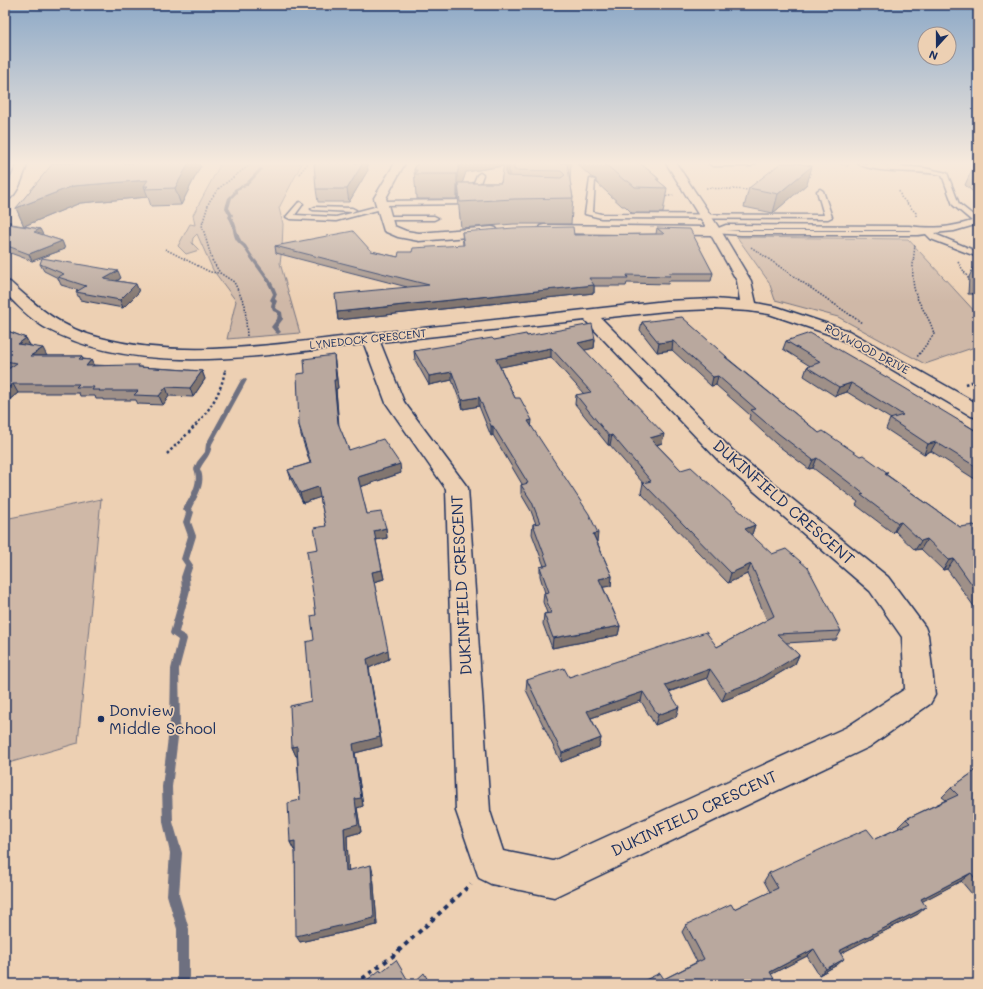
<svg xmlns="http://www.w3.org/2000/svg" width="983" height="989" font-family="Mali,sans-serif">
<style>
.green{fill:#cfb8a7;stroke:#757482}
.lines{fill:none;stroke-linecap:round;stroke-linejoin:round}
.stream{fill:#6e6f80;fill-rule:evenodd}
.service-casing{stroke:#1b2f5e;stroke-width:3}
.minor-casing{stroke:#1b2f5e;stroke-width:3}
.secondary-casing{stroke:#1b2f5e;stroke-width:3}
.path-far2{stroke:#1b2f5e;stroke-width:1.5;stroke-dasharray:1.5 1.5;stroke-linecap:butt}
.path-far1{stroke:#1b2f5e;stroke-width:2.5;stroke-dasharray:2.5 2.5;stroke-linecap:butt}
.path{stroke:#1b2f5e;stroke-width:4;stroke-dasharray:4.5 4.5;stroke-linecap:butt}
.service{fill:#edd0b3;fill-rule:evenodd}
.minor{fill:#edd0b3;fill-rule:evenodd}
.secondary{fill:#edd0b3;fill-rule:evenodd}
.wall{fill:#9f9088;stroke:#1b2f5e;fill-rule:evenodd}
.shaded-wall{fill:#82766f;stroke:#1b2f5e}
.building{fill:#b9a89e;stroke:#1b2f5e}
.poi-dot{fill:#1b2f5e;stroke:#edd0b3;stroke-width:1.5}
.labels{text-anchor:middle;stroke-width:3.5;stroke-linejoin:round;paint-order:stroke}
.far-street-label{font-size:11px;fill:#1b2f5e;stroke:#edd0b3}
.near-street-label{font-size:16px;fill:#1b2f5e;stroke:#edd0b3}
.near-poi-label{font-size:16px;fill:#1b2f5e;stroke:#edd0b3;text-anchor:start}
</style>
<rect width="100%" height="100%" fill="#edd0b3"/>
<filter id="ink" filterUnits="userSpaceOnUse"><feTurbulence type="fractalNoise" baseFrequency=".025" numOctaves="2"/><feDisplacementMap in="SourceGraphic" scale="8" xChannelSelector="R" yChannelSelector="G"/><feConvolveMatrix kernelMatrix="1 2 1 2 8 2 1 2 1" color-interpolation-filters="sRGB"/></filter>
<g filter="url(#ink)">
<g class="green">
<polygon points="221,163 302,163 279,208 283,224 282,249 280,263 300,333 227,339 236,301 213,270 197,234 193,238 192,243 199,250 186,254 178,246 190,224 195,225 193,215"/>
<polygon points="737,237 908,239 978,315 978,346 925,364 838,317 775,300 769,282"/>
<polygon points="101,499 78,743 5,764 5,519"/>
</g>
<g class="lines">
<g class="stream">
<path d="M 260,168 L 263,169 L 248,185 L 237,190 L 237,193 L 232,198 L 229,208 L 233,215 L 232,217 C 237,224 237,234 241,240 C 242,243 246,244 247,247 C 256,263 271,276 277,294 L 275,299 L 277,301 L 275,306 L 277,309 L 282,312 L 283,319 L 277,327 L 281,332 L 278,334 L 276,333 L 271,327 L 277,319 L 278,313 L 273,311 L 271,306 L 272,302 L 270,300 L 273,294 C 266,276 252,263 243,247 C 241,245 238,243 236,240 C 232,233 234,225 228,217 L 229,215 L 225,208 L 228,198 L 233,193 L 234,189 L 246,183 Z"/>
<path d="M 244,378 L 247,380 L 212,444 C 211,456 205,459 200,469 C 207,483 197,496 191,509 L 194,512 L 191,522 L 196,536 L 189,559 L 193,565 L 189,577 L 190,590 L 179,632 L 186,636 L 187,639 L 179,669 L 180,721 L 172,787 L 173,822 L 182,853 L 179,895 L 189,929 L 189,984 L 177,984 L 177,929 L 167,895 L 170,853 L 163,822 L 162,787 L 170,721 L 171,669 L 178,640 L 171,635 L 170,633 L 182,590 L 181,577 L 185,565 L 181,559 L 188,536 L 183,522 L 186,513 L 183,509 C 190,497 200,483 194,469 L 197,462 L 205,452 L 206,444 L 241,380 Z"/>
</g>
<g class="service-casing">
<g id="service">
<path d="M 857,163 L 924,168 L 947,173 L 959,204 L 978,219 L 978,224 L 954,231 L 934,233 L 937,235 L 978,252 L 978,257 L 931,239 L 926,234 L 918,235 L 741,235 L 715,233 L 711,231 L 726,225 L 909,226 C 932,229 949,228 972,221 L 953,205 L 942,175 C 918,169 876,175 857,163 ZM 726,230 L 909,230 L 912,231 L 741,231 Z"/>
<polygon points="480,173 483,175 473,202 470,204 384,205 386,207 385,208 336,221 290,219 286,217 298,203 300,202 303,204 295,215 336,217 382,205 379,203 382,201 467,200 477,175"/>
<polygon points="590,179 595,180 593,212 601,214 824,215 817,191 820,189 823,191 832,217 828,219 601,218 585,214"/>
<polygon points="315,207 352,208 356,210 352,212 313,210 311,209"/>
<polygon points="382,216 434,216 438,218 434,220 382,220"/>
</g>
</g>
<g class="minor-casing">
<g id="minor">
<path d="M 18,163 L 28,163 C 23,175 18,198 5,201 L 5,190 Z"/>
<polygon points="395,163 405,163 386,198 394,226 406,231 419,233 492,227 496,228 498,231 496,234 492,235 419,241 398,237 384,231 374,198"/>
<path d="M 666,163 L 676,163 L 721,231 L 751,281 L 756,303 L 777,307 L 849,331 L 978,404 L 978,418 L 971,416 L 837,337 L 769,314 L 749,311 L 714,309 L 666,311 L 601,318 L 733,451 L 888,577 L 925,627 L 928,635 L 935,695 L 930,704 L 869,747 L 554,897 L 491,884 L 479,878 L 456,811 L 446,489 L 386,403 L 364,344 C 263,355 137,379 44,327 C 29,318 17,305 5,293 L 5,281 L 10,282 C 40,309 61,328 101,338 C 188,361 281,343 368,334 C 468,323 567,312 666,301 L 714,299 L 740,301 L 737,281 L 711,235 L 544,233 L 540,232 L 538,229 L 540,226 L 544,225 L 706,227 ZM 585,320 L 719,461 L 870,591 L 902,637 L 905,689 L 847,727 L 553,861 L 503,851 L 490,811 L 468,488 L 404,402 L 380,342 Z"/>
</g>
</g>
<g class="secondary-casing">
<polygon id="secondary" points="708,163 756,163 751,166 713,166"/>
</g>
<g class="path-far2">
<polyline points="838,163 848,166"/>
<polyline points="197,166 203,167"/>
<polyline points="299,174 308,163"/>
<polyline points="706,188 751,190"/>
<polyline points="899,191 901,197 916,213 916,216"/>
<polyline points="663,197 674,195"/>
<path d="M 915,245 C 913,263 910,283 918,300 C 924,312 931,321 934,334 L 917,357"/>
<polyline points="751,247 862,323"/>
<polyline points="165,249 210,272 219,273"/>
<polyline points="958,262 970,281"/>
<polyline points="247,336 245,305 234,282 220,273 212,260 202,225 209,202 218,189 252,163"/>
<polyline points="225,371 225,369"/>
</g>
<g class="path-far1">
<polyline points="965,384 978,380"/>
<path d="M 167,454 C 192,429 219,407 225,370"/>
</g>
<polyline class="path" points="355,984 393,956 471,884"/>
<use href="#service" class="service"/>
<use href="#minor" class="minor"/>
<use href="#secondary" class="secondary"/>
</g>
<g class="wall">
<path d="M 417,163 L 571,163 L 570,180 L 573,198 L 571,224 L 514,224 L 461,228 L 459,208 L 458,195 L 457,199 L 417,199 L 417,195 L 416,195 L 414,170 ZM 504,166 L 501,183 L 462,183 L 466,172 Z"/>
<polygon points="576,163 640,163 659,179 658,181 667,188 663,213 632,213 625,206 622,206 596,182 596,179 591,177"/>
<polygon points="812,166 807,184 773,213 744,207 749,188"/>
<polygon points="200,167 181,205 151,206 148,197 80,203 24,226 16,208"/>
<polygon points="973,167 978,167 978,196 965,185"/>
<polygon points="368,170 349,202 318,202 316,189"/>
<polygon points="5,221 12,224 40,229 43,235 62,241 65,249 32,261 5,251"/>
<polygon points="657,228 713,273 711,281 669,281 668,284 627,283 626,286 594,286 594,293 338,320 337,312 407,287 276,253 275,246 371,251 398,257 412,252 463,246 462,232 574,235 656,234"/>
<polygon points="978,258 978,294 968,294 969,277"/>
<polygon points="40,264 121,278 117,281 136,284 139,292 123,308 80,300 76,292 78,290 61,285 58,278 44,271"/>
<polygon points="642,322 727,357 727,358 819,433 887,475 960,527 978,528 978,612 947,569 943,570 921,549 915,550 895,531 893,533 856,505 858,502 813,468 809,469 776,444 749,419 750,415 716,385 711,386 672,350 657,352 640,330"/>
<polygon points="5,330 26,338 30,345 47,356 82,356 83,359 91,360 93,365 140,367 202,371 205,379 193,397 169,396 163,405 138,404 136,400 103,400 103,399 96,399 95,396 80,396 79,393 18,393 5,403 8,369 5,369"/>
<polygon points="527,336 595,339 594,348 584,350 662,443 657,445 681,470 755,525 752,534 751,535 841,631 836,640 786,643 799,655 795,664 751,690 722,701 707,678 669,692 676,717 655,725 641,701 591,718 601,738 599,747 561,762 526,690 527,680 569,677 717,647 767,620 747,574 728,583 641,493 643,483 610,445 608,445 575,404 576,395 584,394 551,357 500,367 515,398 531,426 597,542 612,576 611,586 603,587 620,626 618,635 552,648 543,624 544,614 547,613 543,602 544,593 545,593 540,576 540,567 544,566 532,534 533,524 536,524 531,511 521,494 521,485 522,484 493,435 491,436 479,406 463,409 452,380 429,385 415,360 414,351"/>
<polygon points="786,341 962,422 978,432 978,481 931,451 924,454 886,429 890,419 891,419 847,392 835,396 804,376 807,367 810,366 783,349"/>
<polygon points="334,355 338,388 336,389 339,426 349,450 401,473 360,487 367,514 386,528 387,538 376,540 384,579 374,582 389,659 369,668 382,746 355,753 363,806 357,808 361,832 347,836 348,870 373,873 377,925 300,942 295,850 294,850 290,842 300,800 297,756 296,756 292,747 311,701 316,615 318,549 326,526 320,497 303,503 291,479 288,470 310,463 301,435 299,425 305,373"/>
<polygon points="978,769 978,889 972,894 961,881 922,901 918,914 841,953 837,965 819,975 807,956 771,974 664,979 697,962 682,932 686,925 734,909 770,892 764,881 769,873 875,839 899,828 898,827 906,819 946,800 942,797 951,788"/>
</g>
<g class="shaded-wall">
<polygon points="189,163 199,163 200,167 181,205 175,188"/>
<polygon points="363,163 367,163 368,170 349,202 347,189"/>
<polygon points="460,163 509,163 509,177 506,180 506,165 466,172 459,193 458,183 458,195 457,199 457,174"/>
<polygon points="812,166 807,184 773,213 778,194"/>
<polygon points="148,180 148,186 144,186 148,197 80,203 24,226 16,208 73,186"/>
<polygon points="40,229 44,237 34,232"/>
<polygon points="62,241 65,249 32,261 29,254"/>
<polygon points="118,271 121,278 107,287 104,279"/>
<polygon points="136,284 139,292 123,308 120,300"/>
<polygon points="594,285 594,293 338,320 337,312"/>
<polygon points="26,338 30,347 18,344"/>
<polygon points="595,339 594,348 577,352 578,343"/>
<polygon points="673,341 672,350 657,352 659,343"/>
<polygon points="43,348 47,356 30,356"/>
<polygon points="551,348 551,357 496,368 496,359"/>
<polygon points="334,355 338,388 336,389 339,433 338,423 334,380"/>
<polygon points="91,360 95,368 86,366"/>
<polygon points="202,371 205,379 193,397 190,388"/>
<polygon points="452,372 452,380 429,385 429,376"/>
<polygon points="718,376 716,385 711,386 713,377"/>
<polygon points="851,383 847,392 835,396 839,387"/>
<polygon points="13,384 18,393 5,403 5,390"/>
<polygon points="166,387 169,396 163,405 159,396"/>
<polygon points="479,397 479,406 463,409 462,400"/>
<polygon points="532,420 531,429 528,421"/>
<polygon points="491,426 493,426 493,435 491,436"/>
<polygon points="664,434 662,443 649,447 650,438"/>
<polygon points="612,435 610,445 608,445 609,436"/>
<polygon points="936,442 931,451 924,454 928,444"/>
<polygon points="817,458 813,468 809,469 813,460"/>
<polygon points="400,464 401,473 360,487 358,477"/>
<polygon points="318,487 321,497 303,503 300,493"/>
<polygon points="901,522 895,531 893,533 898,523"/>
<polygon points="755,525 752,534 742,539 745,529"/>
<polygon points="386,528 387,538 375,540 374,531"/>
<polygon points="598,533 597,542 593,534"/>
<polygon points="927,539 921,549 915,550 921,541"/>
<polygon points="954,559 947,569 943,570 949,560"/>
<polygon points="751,564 747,574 728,583 731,573"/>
<polygon points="382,570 384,579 373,582 372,572"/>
<polygon points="612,576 611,586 598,588 599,579"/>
<polygon points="620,626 618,635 552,648 553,638"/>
<polygon points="388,650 389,659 369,668 382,746 355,753 363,806 357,808 361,832 347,836 349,879 346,871 344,828 355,799 353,744 367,659"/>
<polygon points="799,655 795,664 751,690 722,701 726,692"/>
<polygon points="710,669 707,678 662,694 665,685"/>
<polygon points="643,692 641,701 585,720 587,711"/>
<polygon points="679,707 676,717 655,725 658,715"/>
<polygon points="601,738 599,747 561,762 562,753"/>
<polygon points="297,746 300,755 296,756 292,747"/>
<polygon points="295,841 299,849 294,850 290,842"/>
<polygon points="371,865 373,873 377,925 300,942 296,936"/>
<polygon points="971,873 961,881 912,907 921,899"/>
<polygon points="926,907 918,914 832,958 839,951"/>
<polygon points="814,949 807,956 764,978 770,972"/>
<polygon points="844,959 837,965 819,975 826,969"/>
</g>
<g class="building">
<polygon points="53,163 189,163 175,188 145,189 148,186 144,186 148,180 73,186 16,208"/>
<polygon points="314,163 363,163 347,189 316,189"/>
<polygon points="417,163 460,163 457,174 415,174 417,170 414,170"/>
<polygon points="504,163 506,163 506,175 507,176 561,178 565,175 561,171 514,170 514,163 567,163 573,198 514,199 460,202 458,183 501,183"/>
<polygon points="604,163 640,163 659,179 656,179 667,188 635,187 628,181 625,181"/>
<polygon points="781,163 797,163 812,166 778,194 749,188"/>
<polygon points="973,167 978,167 978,171"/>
<polygon points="5,221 11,222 8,224 40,229 34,232 62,241 29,254 5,245"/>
<polygon points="573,227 574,235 664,234 657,228 690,229 713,273 669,273 670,276 627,275 628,278 589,278 594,285 337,312 335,294 429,285 275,246 353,231 371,251 398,257 399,252 412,252 413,248 464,245 462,232 514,228"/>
<polygon points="42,258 118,271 104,279 136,284 120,300 76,292 86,286 58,277 64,274 40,264"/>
<polygon points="682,317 727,357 725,357 819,433 823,431 860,456 863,455 888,473 885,474 960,527 974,525 978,528 978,593 954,559 949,560 927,539 921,541 901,522 898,523 861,495 864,494 817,458 813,460 779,434 751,410 756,409 718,376 713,377 673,341 659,343 642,322"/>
<polygon points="592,324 595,339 578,343 664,434 650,438 681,470 691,467 755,525 745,529 772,554 786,549 808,568 841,631 777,634 799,655 755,681 726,692 710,669 665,685 679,707 658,715 643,692 587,711 601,738 562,753 527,680 564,668 569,677 706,632 717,647 774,616 751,564 731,573 643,483 651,481 612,435 609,436 576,395 591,392 551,348 496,359 515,398 520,398 532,420 528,421 589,514 598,533 593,534 612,576 599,579 620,626 553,638 544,614 551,613 544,593 549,592 540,567 548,565 533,524 540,523 532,502 521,485 528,483 493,426 491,426 479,397 462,400 452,372 429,376 414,351 492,338 494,340 526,334 527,336"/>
<polygon points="5,330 26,338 18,344 43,348 30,356 82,356 79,359 91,360 86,366 131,365 139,365 138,367 202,371 190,388 166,387 159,396 134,395 138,391 99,391 100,390 92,390 94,387 76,387 79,384 13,384 5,390 5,371 17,363 5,361"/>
<polygon points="810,333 888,378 978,432 978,468 936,442 928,444 890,419 903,415 851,383 839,387 807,367 821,362 786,341"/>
<polygon points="334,355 336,380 334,380 338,423 349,450 383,439 400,464 358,477 367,514 381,512 386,528 374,531 382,570 372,572 388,650 367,659 380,737 353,744 361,798 355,799 358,824 344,828 346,871 371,865 374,918 296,936 295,841 290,842 288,803 300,800 297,746 292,747 290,706 311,701 306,642 314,640 311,616 316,615 307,551 318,549 314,528 326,526 318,487 300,493 288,470 311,463 299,425 297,374 305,373 304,359"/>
<polygon points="978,769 978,882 971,873 921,899 926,907 839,951 844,959 826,969 814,949 770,972 777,984 637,984 660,973 664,979 704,959 686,925 731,904 734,909 778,888 769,873 828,846 867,829 875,839 910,823 906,819 958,795 951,788"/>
<polygon points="396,960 410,984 362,984 380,970 381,972"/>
<polygon points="424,973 430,984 412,984"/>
</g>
</g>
<linearGradient id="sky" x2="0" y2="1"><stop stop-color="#8da9c7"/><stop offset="0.54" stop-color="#f7eadd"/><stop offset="1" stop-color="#f7eadd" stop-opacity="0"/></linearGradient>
<rect width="983" height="302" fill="url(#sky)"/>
<circle class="poi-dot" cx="101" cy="719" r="4"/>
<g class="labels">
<g class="far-street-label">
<text transform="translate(368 339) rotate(-6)" y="4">LYNEDOCK CRESCENT</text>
<text transform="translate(867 349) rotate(28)" y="4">ROYWOOD DRIVE</text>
</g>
<g class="near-street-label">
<text transform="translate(784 502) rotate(41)" y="6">DUKINFIELD CRESCENT</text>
<text transform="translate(461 585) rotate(-93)" y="6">DUKINFIELD CRESCENT</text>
<text transform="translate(694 813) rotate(-25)" y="6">DUKINFIELD CRESCENT</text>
</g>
<g class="near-poi-label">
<text x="109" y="716">Donview<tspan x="109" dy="18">Middle School</tspan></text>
</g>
</g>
<rect width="983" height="989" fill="none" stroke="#edd0b3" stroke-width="20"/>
<rect x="10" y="10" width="963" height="969" fill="none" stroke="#1b2f5e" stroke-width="1.5" filter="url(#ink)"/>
<g transform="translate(937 46) rotate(201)"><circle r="19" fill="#edd0b3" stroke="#999091"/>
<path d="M0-3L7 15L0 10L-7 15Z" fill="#1b2f5e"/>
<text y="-6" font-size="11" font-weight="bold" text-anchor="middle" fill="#1b2f5e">N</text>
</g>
</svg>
